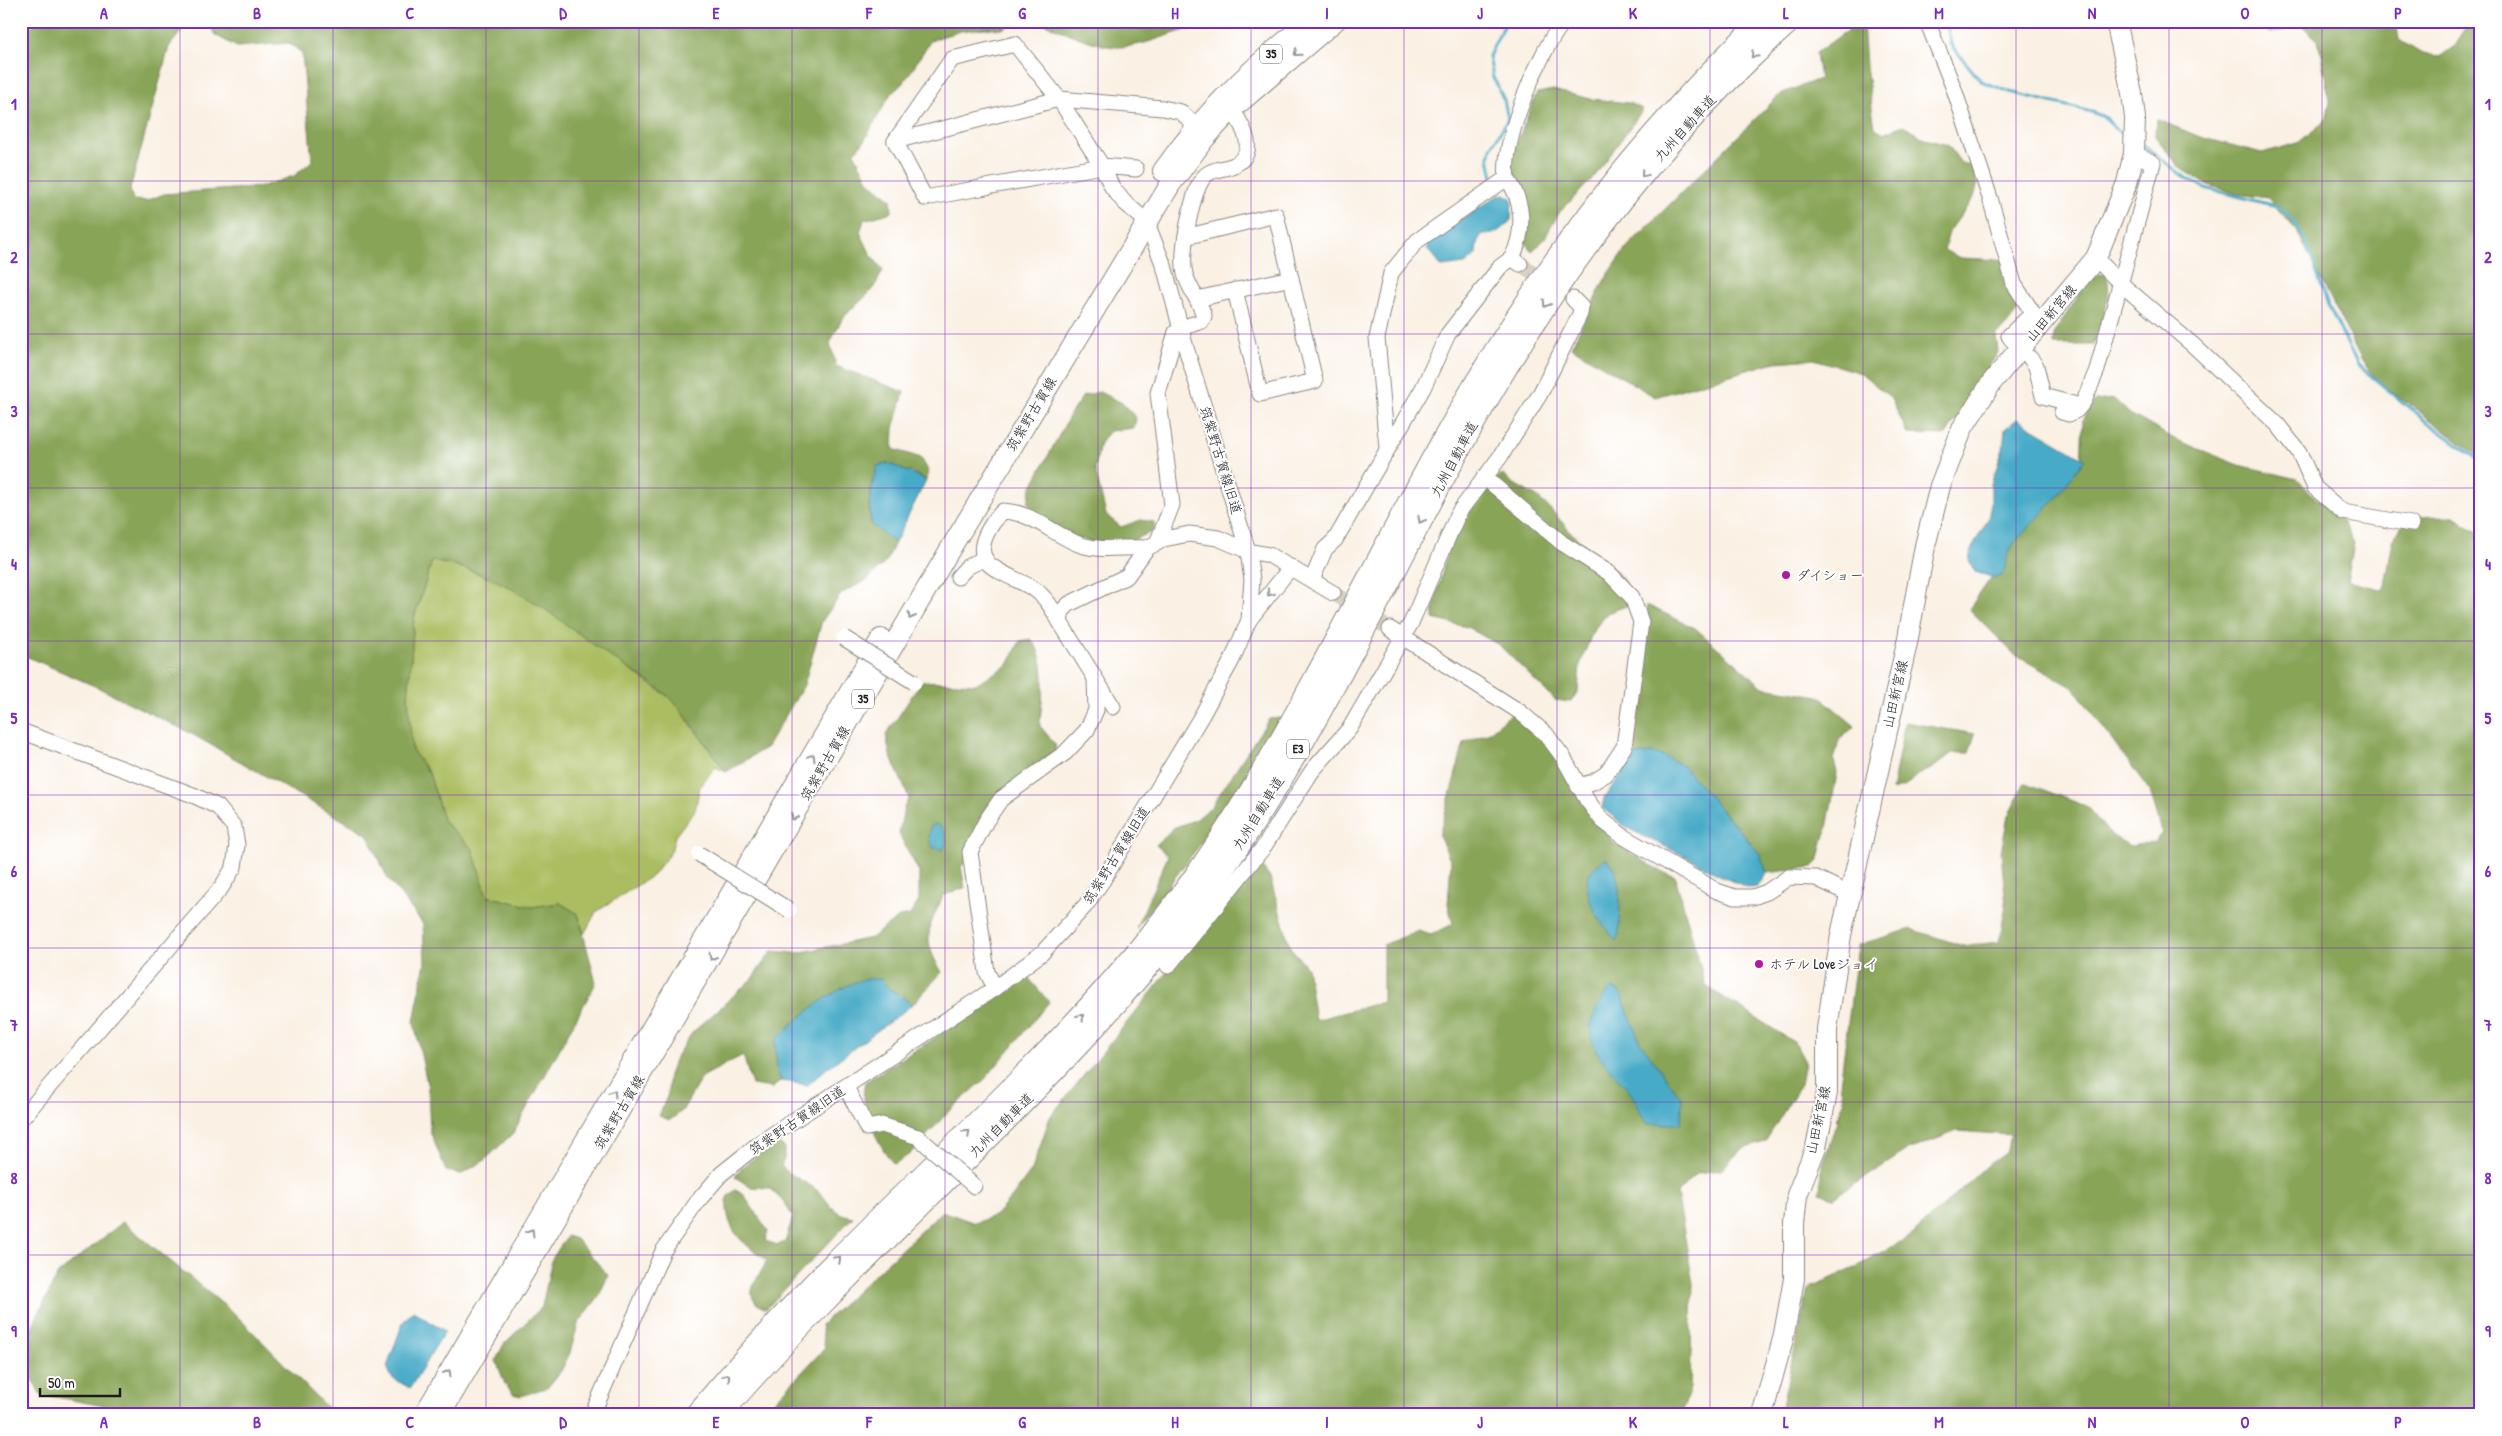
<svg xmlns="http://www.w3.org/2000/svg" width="2502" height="1436" font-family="'Patrick Hand','Klee One',sans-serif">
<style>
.green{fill:#abbd61;stroke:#646c3e}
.forest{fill:#88a457;stroke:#52603a}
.water{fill:#47aac7;stroke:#326372}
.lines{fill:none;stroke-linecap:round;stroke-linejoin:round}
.stream{stroke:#47aac7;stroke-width:3}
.minor-tunnel{stroke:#d9d0c5;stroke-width:15;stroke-dasharray:15 8;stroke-linecap:butt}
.minor-casing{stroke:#8b8680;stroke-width:17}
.major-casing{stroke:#8b8680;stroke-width:22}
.highway-casing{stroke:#8b8680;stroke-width:24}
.minor{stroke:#fff;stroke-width:15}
.major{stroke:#fff;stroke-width:20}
.highway{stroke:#fff;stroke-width:22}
.minor-bridge-casing{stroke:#8b8680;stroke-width:17;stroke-linecap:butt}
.minor-bridge{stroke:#fff;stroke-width:15}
.oneway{stroke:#999}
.grid{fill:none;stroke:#7b2cbf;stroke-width:1;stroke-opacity:0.55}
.poi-dot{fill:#b5179e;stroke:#fff;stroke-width:2}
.labels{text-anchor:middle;stroke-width:4;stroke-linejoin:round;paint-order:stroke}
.shield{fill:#fff;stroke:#606060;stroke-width:1}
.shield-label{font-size:12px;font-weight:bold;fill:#1c1c1c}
.street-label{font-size:14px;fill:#1c1c1c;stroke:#fff}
.poi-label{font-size:14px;fill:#1c1c1c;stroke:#fff;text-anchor:start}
.neatline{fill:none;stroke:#7b2cbf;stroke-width:2}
.grid-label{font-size:16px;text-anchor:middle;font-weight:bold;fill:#7b2cbf}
</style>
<rect width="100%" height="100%" fill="#fff"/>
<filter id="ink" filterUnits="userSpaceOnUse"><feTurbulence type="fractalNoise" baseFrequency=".02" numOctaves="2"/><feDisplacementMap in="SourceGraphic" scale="10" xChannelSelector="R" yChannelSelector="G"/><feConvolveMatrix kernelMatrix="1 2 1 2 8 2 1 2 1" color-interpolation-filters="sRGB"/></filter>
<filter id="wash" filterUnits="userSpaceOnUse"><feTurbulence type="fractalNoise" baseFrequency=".0096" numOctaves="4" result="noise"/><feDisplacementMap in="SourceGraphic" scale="20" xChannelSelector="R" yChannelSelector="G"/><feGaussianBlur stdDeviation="1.12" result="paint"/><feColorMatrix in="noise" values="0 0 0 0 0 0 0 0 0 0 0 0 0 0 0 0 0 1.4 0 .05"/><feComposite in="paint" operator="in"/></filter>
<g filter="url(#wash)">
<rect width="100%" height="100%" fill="#faf0e3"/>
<polygon class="green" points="432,561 464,568 515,588 554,613 594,645 673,700 726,772 715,767 700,786 695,810 675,836 671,852 653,875 596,912 584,934 578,914 560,903 532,907 487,896 472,848 444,822 429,773 412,750 408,697 414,618"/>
<g class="forest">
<path d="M 43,21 L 186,21 L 186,25 L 169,47 L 130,189 L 133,200 L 146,201 L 164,194 L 260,187 L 294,176 L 312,161 L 302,53 L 289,43 L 237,47 L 215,35 L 208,21 L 1017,21 L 1002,29 L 984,28 L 960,31 L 931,40 L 904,82 L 890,95 L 864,141 L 854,153 L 869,182 L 891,199 L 892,212 L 864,220 L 860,232 L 871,255 L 883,270 C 872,296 863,297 846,315 C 839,322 835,334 830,343 L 836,366 L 904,392 L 894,428 L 893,449 L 921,458 L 929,472 L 926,480 L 910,471 L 872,481 L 869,507 L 871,524 L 895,543 L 886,562 L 867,580 L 842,593 L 822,621 L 804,685 L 767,747 L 726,772 C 709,749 693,723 674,702 C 662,688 631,671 615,660 C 555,618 508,573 432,561 L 414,618 L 408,697 L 412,750 L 429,773 L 444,822 L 472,848 L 487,896 L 532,907 L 560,903 L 578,914 L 596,983 L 513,1133 L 485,1160 L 462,1174 L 446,1171 L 430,1131 L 428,1088 L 414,1022 L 425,962 L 423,924 L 387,877 L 367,834 L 190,733 L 97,687 L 21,654 L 21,31 Z"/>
<path d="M 1037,21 L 1226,21 C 1207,31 1200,26 1182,31 C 1161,37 1140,47 1118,47 C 1097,47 1058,29 1037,21 Z"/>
<polygon points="1860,21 1863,21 1866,66 1875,128 1884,133 1903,125 1925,139 1948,145 1961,163 1971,165 1978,183 1974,197 1949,232 1944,250 1960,258 2003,260 2018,311 1996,336 1998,352 1946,435 1908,434 1891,398 1861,373 1814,359 1775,362 1655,397 1571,347 1604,281 1627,247 1780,94 1820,79 1816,53"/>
<polygon points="2243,21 2396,21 2399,40 2422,54 2441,56 2456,45 2469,21 2481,21 2481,458 2376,379 2362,361 2297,231 2268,198 2237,194 2206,184 2181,169 2155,136 2156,119 2200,137 2262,153 2298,143 2326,120 2330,102 2318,40 2301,25 2271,33"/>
<polygon points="1553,90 1591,99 1629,103 1643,109 1595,176 1559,213 1543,241 1532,251 1523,241 1510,172 1513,152 1537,93"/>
<path d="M 2098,274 L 2106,275 C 2115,296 2099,325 2093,345 L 2054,345 L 2054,333 L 2087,283 Z"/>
<polygon points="1099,392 1122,403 1136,418 1134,428 1110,431 1100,443 1095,469 1106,515 1121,527 1141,520 1154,522 1154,531 1124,544 1102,544 1066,536 1044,521 1028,503 1031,488 1071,413 1083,396"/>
<polygon points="2114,399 2130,414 2176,440 2239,465 2298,479 2309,492 2341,519 2354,543 2347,581 2384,590 2393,541 2407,517 2452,516 2481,533 2481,1415 1780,1415 1808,1289 1856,1267 1911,1236 1986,1166 2006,1152 2011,1135 1957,1131 1906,1151 1833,1198 1820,1193 1821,1170 1844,1100 1840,1085 1858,945 1911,929 1963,946 1999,942 2006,905 2001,852 2008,816 2025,783 2086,806 2111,835 2130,846 2157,842 2162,832 2150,791 2074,688 2015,655 1969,609 1998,568 2021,516 2051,498 2081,465 2083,420 2095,401"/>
<path d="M 1502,474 C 1513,485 1524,489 1537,497 C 1553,509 1565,528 1580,541 C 1605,563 1622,568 1634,603 L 1607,613 L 1593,631 L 1580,665 L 1578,691 L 1571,702 L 1555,700 L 1499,645 L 1467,627 L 1433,619 L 1435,602 L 1449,545 L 1468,502 Z"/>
<path d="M 1647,605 L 1695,628 L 1763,687 L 1819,696 L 1855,726 L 1839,740 L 1834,760 L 1837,773 L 1828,823 L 1818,862 L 1813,867 L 1767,873 C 1748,822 1692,787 1652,753 L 1635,755 L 1629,747 L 1637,708 Z"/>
<path d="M 1031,639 C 1050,661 1041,699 1040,726 L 1055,744 L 1057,759 L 981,817 L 975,857 L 961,866 L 965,888 L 944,895 C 928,926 921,940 942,972 L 912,1005 L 900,994 L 886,988 L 777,1070 L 781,1081 L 772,1088 L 752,1085 L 743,1055 L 702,1077 L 682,1111 L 670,1120 L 659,1116 L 668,1094 L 669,1075 L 677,1055 L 692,1033 L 751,980 L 772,951 L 797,953 L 871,938 L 899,917 L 910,915 L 919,901 L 919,872 L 899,834 L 904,808 L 909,798 L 890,755 L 886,735 L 922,681 L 976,684 L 1008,665 L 1020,641 Z"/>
<polygon points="1514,712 1556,752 1575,791 1614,843 1664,873 1675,876 1706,986 1795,1043 1805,1062 1801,1084 1765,1142 1742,1149 1721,1170 1698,1173 1677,1193 1693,1283 1690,1388 1681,1415 761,1415 825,1348 821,1325 942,1211 975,1223 996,1215 1012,1197 1032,1170 1050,1117 1258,861 1270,878 1290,947 1307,967 1315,1020 1383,1002 1383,945 1418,931 1431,935 1453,924 1448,904 1451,861 1439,836 1464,743 1488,733"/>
<polygon points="1280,718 1236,793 1212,829 1136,928 1168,856 1156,845 1173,828 1197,819 1211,807 1269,719"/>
<polygon points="1905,722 1975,734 1969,753 1952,753 1933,768 1916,776 1906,786 1892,790"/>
<path d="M 1027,976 L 1049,1002 L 985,1079 L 948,1112 L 910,1154 L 894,1164 C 879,1147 858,1105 865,1082 L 990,1003 Z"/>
<path d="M 776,1142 L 784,1147 L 784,1159 L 781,1166 C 791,1176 802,1180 814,1188 C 831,1200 828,1213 853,1217 L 766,1309 C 737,1296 760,1279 767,1260 C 741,1242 725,1231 727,1197 L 735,1190 L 743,1194 L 768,1231 L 765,1241 L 778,1245 L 785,1242 L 793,1217 L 785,1203 L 769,1188 L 751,1187 L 735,1177 L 742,1167 Z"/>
<polygon points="123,1222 236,1315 334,1415 152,1415 40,1394 21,1355 21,1349 58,1274"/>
<polygon points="567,1236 576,1239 608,1275 599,1296 578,1324 570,1353 561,1371 548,1387 521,1396 513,1394 505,1384 496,1360 504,1344 542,1307 552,1259"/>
</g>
<g class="water">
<path d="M 1505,194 L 1512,199 L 1511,220 C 1508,223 1505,227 1502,229 C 1487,239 1477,226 1476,255 L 1465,264 L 1442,267 L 1427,249 L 1428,242 L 1497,196 Z"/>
<polygon points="2017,419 2085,459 2054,501 2014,543 2008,555 2003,575 1995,578 1975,572 1969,561 1971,550 1988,519 1991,503 1991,484 2003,449 2005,429"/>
<path d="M 888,463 L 926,480 L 895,543 L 871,524 C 869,504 871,486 877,466 Z"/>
<polygon points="1652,753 1667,757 1683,766 1760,854 1767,873 1757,887 1750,888 1722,877 1695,861 1627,828 1602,808 1604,798 1635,755"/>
<path d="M 937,824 C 946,830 949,839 943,850 L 932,847 L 929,838 L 931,826 Z"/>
<path d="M 1606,858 C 1624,875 1619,910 1619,934 L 1616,941 C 1602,924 1584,902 1588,878 C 1590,869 1599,863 1606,858 Z"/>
<path d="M 881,979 C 888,991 901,995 912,1005 L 827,1068 L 808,1085 L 781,1081 L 777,1070 L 775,1041 C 797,1018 827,993 858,981 C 864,978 874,979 881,979 Z"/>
<path d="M 1613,988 L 1620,992 L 1640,1042 L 1682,1099 L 1681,1124 L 1648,1124 C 1640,1115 1639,1106 1633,1097 C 1615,1070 1575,1046 1597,1009 C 1601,1000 1604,993 1613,988 Z"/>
<polygon points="413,1311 445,1331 410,1388 392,1378 387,1367 403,1322"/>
</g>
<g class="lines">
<g class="stream">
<polyline points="1946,21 1951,45 1981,81 2010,92 2092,112 2106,118 2114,128 2127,136"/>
<polyline points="2141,144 2186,178 2205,188 2280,207 2295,224 2306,242 2328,305 2358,365 2423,419 2481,461"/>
<polyline points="1494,182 1489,158 1491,148 1508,119 1504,100 1493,77 1489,56 1506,21"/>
</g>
</g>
</g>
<g filter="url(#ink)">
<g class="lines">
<g class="minor-tunnel">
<polyline points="1520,264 1551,284"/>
<polyline points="1333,593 1390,629"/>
</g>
<g class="minor-casing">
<g id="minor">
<polyline points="1927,21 1954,89 1990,198 2014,284 2033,313 2009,336 2012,340"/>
<polyline points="895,141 1059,99 1163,108 1181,112 1197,127"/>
<path d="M 1507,178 C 1524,202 1525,231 1512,258"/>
<polyline points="1186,235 1193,235 1276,215 1315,381 1260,394 1235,290"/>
<polyline points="2096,258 2120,283 2193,345 2278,425 2299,452 2315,488 2343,512 2411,524"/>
<polyline points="1197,299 1291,278"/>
<polyline points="2030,358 2036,366 2043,396 2080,406"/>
<polyline points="2062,412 2069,414 2077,410 2084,401 2097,370 2153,163 2134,153"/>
<path d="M 1387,448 L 1377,338 L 1391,273 L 1417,241 L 1507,178 C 1502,139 1539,52 1564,21"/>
<polyline points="1484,477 1562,543 1609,573 1632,597 1641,622 1624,747 1606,774 1593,782 1578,786"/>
<path d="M 1157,543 L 1172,505 L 1158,393 L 1176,332 L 1181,328 L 1202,321 L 1204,316 C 1200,301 1189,289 1185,274 C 1180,254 1191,199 1201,181 C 1208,168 1223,170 1234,165 C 1260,152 1242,125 1232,109"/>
<polyline points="958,577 967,567 985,558"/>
<polyline points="1312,580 1325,549 1335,540 1423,388 1448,334 1500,267 1512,258 1520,264"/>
<polyline points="1249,620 1291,567"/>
<path d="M 1060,622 C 1053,610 1046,597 1034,589 C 1023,582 994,571 987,562 C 974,547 992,522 1003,511 C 1032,512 1054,535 1081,545 C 1104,552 1124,546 1147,548"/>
<polyline points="1390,629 1520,712 1546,734 1563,757 1587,800 1602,820 1624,837 1717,891 1735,897 1753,897 1767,892 1789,877 1816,878 1849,894"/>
<polyline points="1113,707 1060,622 1062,611 1069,604 1127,576 1147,548 1164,539 1189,534 1218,538 1248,551 1269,555 1333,593"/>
<polyline points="21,731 193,795 218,807 234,827 237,845 234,867 221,888 21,1119"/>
<polyline points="1168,966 1263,848 1312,771 1350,728 1411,623 1459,512 1500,457 1540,394 1580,314 1581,307 1573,299"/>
<polyline points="995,988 987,972 970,852 986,821 1001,799 1065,753 1087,730 1096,710 1095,680"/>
<polyline points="846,1087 867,1128 882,1125 918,1137"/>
<polyline points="964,1177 974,1186"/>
<polyline points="592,1415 663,1251 698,1201 721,1174 761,1142 995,988 1042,953 1086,905 1103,880 1202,715 1232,660 1249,620 1252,580 1248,551 1186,348 1164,266 1146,221 1124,202 1112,187 1102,166 1059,99 1015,44 952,59 895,141 925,198 1102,166 1136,169"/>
</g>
</g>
<g class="major-casing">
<g id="major">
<path d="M 1163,171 C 1203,113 1255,65 1310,21"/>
<polyline points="424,1415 881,639"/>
<polyline points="440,1415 949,551 1170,185 1205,138 1232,109 1335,21"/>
<polyline points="1762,1415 1783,1339 1794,1279 1794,1224 1797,1195 1816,1147 1827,1093 1827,1029 1841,935 1907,643 1925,546 1940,486 1963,427 1992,382 2096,258 2127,183 2134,153 2135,118 2132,93 2116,21"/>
</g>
</g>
<g class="highway-casing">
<g id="highway">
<path d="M 696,1415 C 740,1363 785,1312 833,1264 C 958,1138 1093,1021 1196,875 C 1295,734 1365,577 1450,428 C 1534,278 1637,139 1762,21"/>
<path d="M 720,1415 C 888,1219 1095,1061 1240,844 C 1340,694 1411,526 1504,371 C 1581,242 1678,122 1790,21"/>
</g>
</g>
<use href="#minor" class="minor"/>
<use href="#major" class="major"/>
<use href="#highway" class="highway"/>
<g class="minor-bridge-casing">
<g id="minor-bridge">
<polyline points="844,638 914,682"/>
<polyline points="699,854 789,910"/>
<polyline points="918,1137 964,1177"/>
</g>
</g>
<use href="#minor-bridge" class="minor-bridge"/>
</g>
<defs><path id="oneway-chevron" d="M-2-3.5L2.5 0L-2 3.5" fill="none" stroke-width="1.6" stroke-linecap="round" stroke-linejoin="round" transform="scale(1.25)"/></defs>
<g class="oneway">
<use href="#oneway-chevron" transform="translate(1297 53) rotate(140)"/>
<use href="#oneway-chevron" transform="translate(1754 55) rotate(134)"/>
<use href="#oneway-chevron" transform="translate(1644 174) rotate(130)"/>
<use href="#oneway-chevron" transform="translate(1546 304) rotate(123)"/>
<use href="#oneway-chevron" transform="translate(1421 520) rotate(118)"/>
<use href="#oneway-chevron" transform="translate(1270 593) rotate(128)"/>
<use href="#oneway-chevron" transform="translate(911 616) rotate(120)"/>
<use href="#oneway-chevron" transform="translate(812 757) rotate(-59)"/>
<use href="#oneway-chevron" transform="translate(794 817) rotate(120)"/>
<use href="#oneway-chevron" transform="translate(712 957) rotate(120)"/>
<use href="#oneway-chevron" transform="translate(1081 1017) rotate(-49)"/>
<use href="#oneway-chevron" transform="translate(613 1093) rotate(-59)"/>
<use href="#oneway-chevron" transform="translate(967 1133) rotate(-44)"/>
<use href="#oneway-chevron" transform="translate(531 1232) rotate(-59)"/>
<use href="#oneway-chevron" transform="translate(838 1259) rotate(-44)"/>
<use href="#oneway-chevron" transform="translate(448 1373) rotate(-60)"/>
<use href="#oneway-chevron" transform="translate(727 1377) rotate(-50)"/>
</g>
</g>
<path class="grid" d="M 180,21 L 180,1415M 333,21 L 333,1415M 486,21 L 486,1415M 639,21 L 639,1415M 792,21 L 792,1415M 945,21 L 945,1415M 1098,21 L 1098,1415M 1251,21 L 1251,1415M 1404,21 L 1404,1415M 1557,21 L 1557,1415M 1710,21 L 1710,1415M 1863,21 L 1863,1415M 2016,21 L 2016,1415M 2169,21 L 2169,1415M 2322,21 L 2322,1415M 21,181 L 2481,181M 21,334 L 2481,334M 21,488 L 2481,488M 21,641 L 2481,641M 21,795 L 2481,795M 21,948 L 2481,948M 21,1102 L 2481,1102M 21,1255 L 2481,1255"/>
<g class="poi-dot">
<circle cx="1786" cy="575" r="5"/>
<circle cx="1759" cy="964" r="5"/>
</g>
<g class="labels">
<g class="shield">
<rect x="1260" y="44.5" width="22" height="19" rx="4"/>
<rect x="852" y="689.5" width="22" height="19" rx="4"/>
<rect x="1287" y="739.5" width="22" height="19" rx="4"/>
</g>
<g class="shield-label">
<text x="1271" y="58">35</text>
<text x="863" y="703">35</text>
<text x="1298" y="753">E3</text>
</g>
<g class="street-label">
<text transform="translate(1685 128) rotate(-48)" y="5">九州自動車道</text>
<text transform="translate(2051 313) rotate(-50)" y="5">山田新宮線</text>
<text transform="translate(1031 414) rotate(-59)" y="5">筑紫野古賀線</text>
<text transform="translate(1454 459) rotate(-62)" y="5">九州自動車道</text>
<text transform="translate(1221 460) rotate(73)" y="5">筑紫野古賀線旧道</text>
<text transform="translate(1895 694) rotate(-77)" y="5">山田新宮線</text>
<text transform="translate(825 763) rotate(-60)" y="5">筑紫野古賀線</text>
<text transform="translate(1258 813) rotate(-58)" y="5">九州自動車道</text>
<text transform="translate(1116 855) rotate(-58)" y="5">筑紫野古賀線旧道</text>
<text transform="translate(619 1112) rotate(-59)" y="5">筑紫野古賀線</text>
<text transform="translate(797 1120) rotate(-34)" y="5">筑紫野古賀線旧道</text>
<text transform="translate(1818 1120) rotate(-78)" y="5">山田新宮線</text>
<text transform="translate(1001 1125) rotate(-45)" y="5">九州自動車道</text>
</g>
<g class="poi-label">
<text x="1796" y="580">ダイショー</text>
<text x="1769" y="969">ホテル Loveジョイ</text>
</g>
</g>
<rect width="2502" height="1436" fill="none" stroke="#fff" stroke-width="55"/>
<path d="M40 1388v8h80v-8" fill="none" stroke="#1c1c1c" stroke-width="2.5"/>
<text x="48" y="1388" font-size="15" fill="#1c1c1c" stroke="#ffffff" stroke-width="4" paint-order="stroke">50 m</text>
<rect x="28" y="28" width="2446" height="1380" class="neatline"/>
<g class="grid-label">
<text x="104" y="19">A</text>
<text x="257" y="19">B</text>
<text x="410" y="19">C</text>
<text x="563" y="19">D</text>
<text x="716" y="19">E</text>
<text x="869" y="19">F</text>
<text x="1022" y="19">G</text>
<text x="1175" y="19">H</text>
<text x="1327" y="19">I</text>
<text x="1480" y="19">J</text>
<text x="1633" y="19">K</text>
<text x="1786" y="19">L</text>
<text x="1939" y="19">M</text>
<text x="2092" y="19">N</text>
<text x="2245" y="19">O</text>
<text x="2398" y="19">P</text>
<text x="14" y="110">1</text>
<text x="2488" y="110">1</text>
<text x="14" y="263">2</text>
<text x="2488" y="263">2</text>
<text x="14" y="417">3</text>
<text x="2488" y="417">3</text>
<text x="14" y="570">4</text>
<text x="2488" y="570">4</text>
<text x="14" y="724">5</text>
<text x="2488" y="724">5</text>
<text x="14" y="877">6</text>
<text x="2488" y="877">6</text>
<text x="14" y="1031">7</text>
<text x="2488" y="1031">7</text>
<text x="14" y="1184">8</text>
<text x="2488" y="1184">8</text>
<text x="14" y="1337">9</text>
<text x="2488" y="1337">9</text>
<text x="104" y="1428">A</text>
<text x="257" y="1428">B</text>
<text x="410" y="1428">C</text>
<text x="563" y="1428">D</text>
<text x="716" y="1428">E</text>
<text x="869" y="1428">F</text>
<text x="1022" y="1428">G</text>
<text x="1175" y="1428">H</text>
<text x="1327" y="1428">I</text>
<text x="1480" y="1428">J</text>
<text x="1633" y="1428">K</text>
<text x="1786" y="1428">L</text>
<text x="1939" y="1428">M</text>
<text x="2092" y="1428">N</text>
<text x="2245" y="1428">O</text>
<text x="2398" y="1428">P</text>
</g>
</svg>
